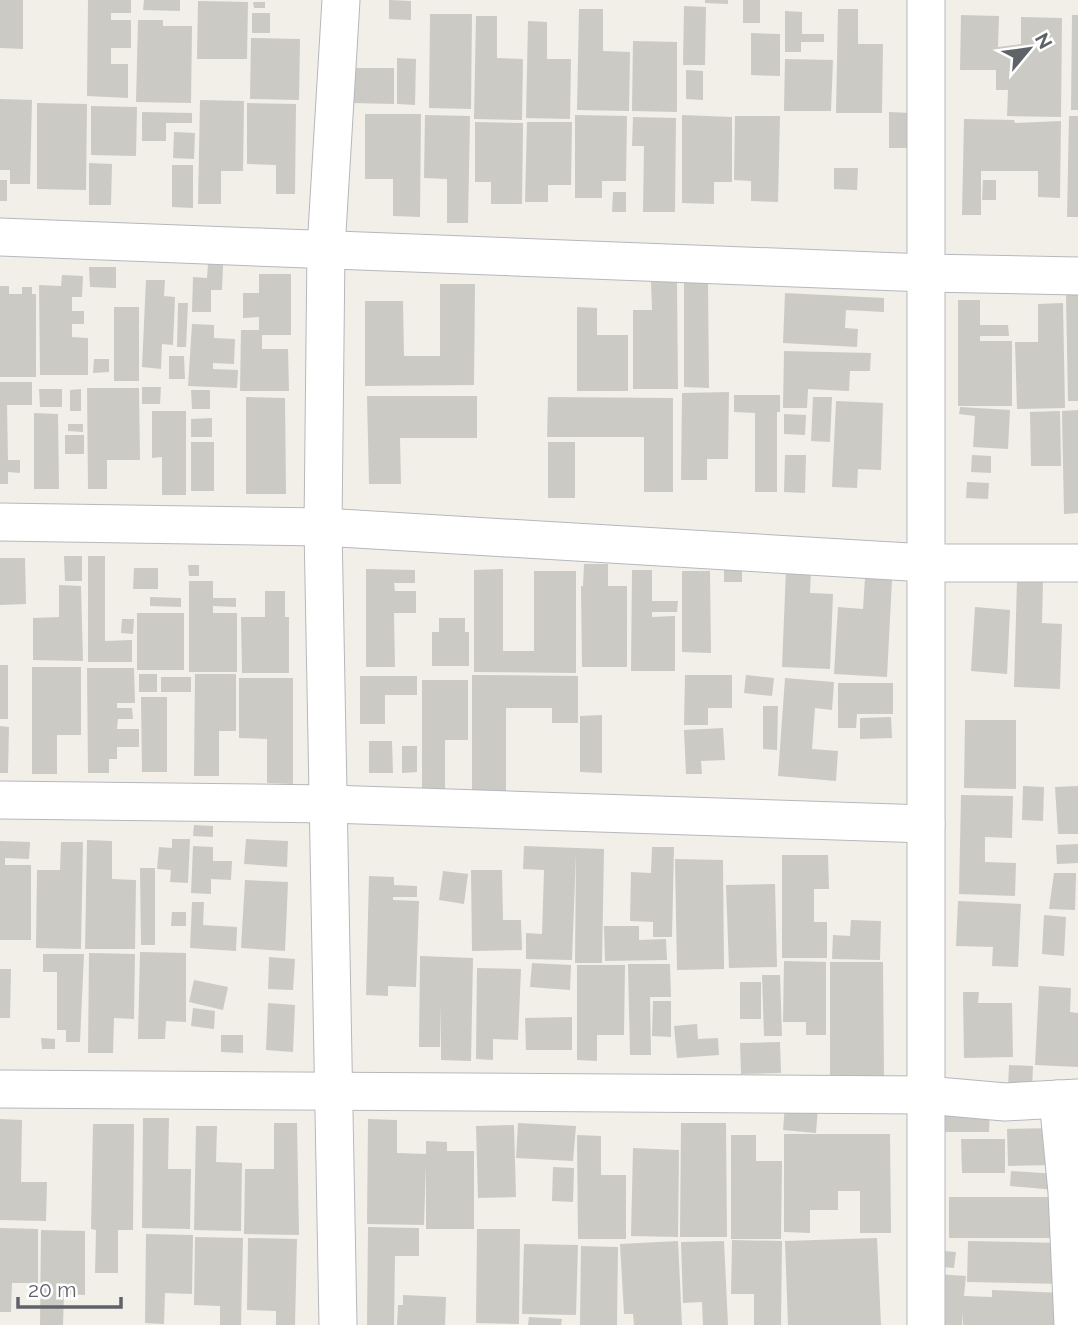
<svg xmlns="http://www.w3.org/2000/svg" width="1078" height="1325" font-family="Raleway,sans-serif">
<style>
.building{fill:#cccac5}
.lines{fill:none;stroke-linecap:round;stroke-linejoin:round}
.minor-casing{stroke:#b5b8bc;stroke-width:39}
.minor{stroke:#fff;stroke-width:37}
</style>
<rect width="100%" height="100%" fill="#f1efe8"/>
<g class="building">
<polygon points="0,0 23,0 23,49 0,48"/>
<polygon points="88,0 131,0 131,13 111,13 111,20 131,20 131,48 111,48 111,64 128,64 128,98 87,96"/>
<polygon points="144,0 180,0 180,11 143,10"/>
<polygon points="389,0 411,1 411,20 389,19"/>
<polygon points="705,0 728,0 728,4 705,3"/>
<rect x="743" y="0" width="17" height="23"/>
<polygon points="198,1 248,2 247,59 197,59"/>
<polygon points="253,2 265,2 265,8 254,8"/>
<polygon points="684,6 706,7 705,65 683,65"/>
<polygon points="579,9 603,9 603,51 630,52 629,111 577,110"/>
<polygon points="838,9 858,9 858,44 883,44 882,113 836,113"/>
<polygon points="785,11 802,12 802,34 824,34 824,42 801,42 801,52 785,52"/>
<rect x="252" y="13" width="18" height="20"/>
<polygon points="430,14 472,14 471,109 429,108"/>
<polygon points="961,15 999,16 998,47 1021,44 1021,17 1062,18 1061,117 1007,116 1008,90 996,90 996,70 960,70"/>
<polygon points="1072,15 1078,15 1078,110 1071,110"/>
<polygon points="476,16 497,16 497,58 523,59 522,120 474,119"/>
<polygon points="138,20 163,20 163,26 192,26 191,103 136,102"/>
<polygon points="528,21 547,22 547,59 571,59 570,119 526,118"/>
<polygon points="751,33 780,34 780,76 751,75"/>
<polygon points="251,38 300,39 299,100 250,99"/>
<polygon points="633,41 677,42 677,112 632,111"/>
<polygon points="397,58 416,59 415,105 397,104"/>
<polygon points="785,59 833,60 831,111 784,111"/>
<polygon points="353,68 394,68 394,104 353,103"/>
<polygon points="686,70 703,71 703,100 686,99"/>
<polygon points="0,99 32,100 30,184 10,184 10,170 0,170"/>
<polygon points="200,100 244,101 243,171 221,171 221,204 198,204"/>
<polygon points="37,103 87,104 86,190 37,189"/>
<polygon points="247,103 296,104 295,194 276,194 276,165 247,164"/>
<polygon points="91,106 137,107 136,156 91,155"/>
<polygon points="142,112 192,113 192,123 166,123 166,141 142,141"/>
<polygon points="889,112 910,113 910,148 889,148"/>
<polygon points="365,114 421,114 420,217 393,216 393,179 365,179"/>
<polygon points="425,115 470,116 468,223 447,223 447,179 424,178"/>
<polygon points="575,115 627,116 626,181 602,181 602,198 575,198"/>
<polygon points="682,115 732,117 732,182 714,182 714,204 682,203"/>
<polygon points="735,116 780,116 778,202 751,201 751,181 734,180"/>
<polygon points="1069,116 1078,116 1078,217 1067,217"/>
<polygon points="633,117 676,118 675,212 643,212 644,146 632,146"/>
<polygon points="964,119 1014,120 1015,123 1061,121 1060,198 1038,197 1038,171 981,171 981,215 962,215"/>
<polygon points="475,122 523,123 522,204 491,204 491,182 475,182"/>
<polygon points="527,122 572,122 571,185 548,185 548,202 525,202"/>
<polygon points="174,132 195,133 194,159 173,158"/>
<polygon points="89,163 112,164 111,205 89,205"/>
<polygon points="172,165 193,165 193,208 172,207"/>
<polygon points="834,168 858,168 857,190 834,189"/>
<rect x="0" y="180" width="7" height="21"/>
<polygon points="983,180 996,180 996,200 982,200"/>
<polygon points="613,192 626,192 626,212 612,212"/>
<polygon points="208,264 223,265 222,290 211,290 211,312 192,312 193,277 207,278"/>
<polygon points="89,267 116,267 116,288 90,287"/>
<polygon points="259,274 291,274 291,335 262,335 262,349 288,349 289,391 240,391 241,330 259,330 259,317 243,318 243,293 259,293"/>
<polygon points="62,275 83,276 82,297 72,297 72,311 84,311 84,324 72,324 72,337 88,338 88,375 40,375 39,285 61,286"/>
<polygon points="146,280 165,280 164,296 175,297 173,345 162,344 161,369 142,367"/>
<polygon points="684,281 708,281 709,388 684,387"/>
<polygon points="651,282 677,282 678,389 633,389 633,310 652,310"/>
<polygon points="440,284 475,284 474,385 365,386 365,301 403,301 404,356 440,356"/>
<polygon points="0,286 9,286 9,294 22,294 22,287 32,287 32,294 36,294 36,377 0,377"/>
<polygon points="785,293 884,298 884,312 846,310 845,328 858,329 857,347 783,343"/>
<polygon points="1078,293 1078,401 1068,401 1066,294"/>
<polygon points="958,300 980,300 980,325 1008,325 1009,336 980,336 980,341 1012,341 1012,406 958,406"/>
<polygon points="178,303 188,303 186,347 177,347"/>
<polygon points="1063,303 1065,408 1017,409 1015,342 1038,342 1038,304"/>
<rect x="114" y="307" width="25" height="74"/>
<polygon points="577,307 597,308 597,335 628,335 628,391 577,391"/>
<polygon points="192,324 214,325 214,338 235,339 234,364 213,363 213,369 238,370 237,388 188,386"/>
<polygon points="784,351 871,353 870,371 850,371 849,391 808,389 807,408 783,408"/>
<polygon points="169,356 184,356 185,379 169,379"/>
<polygon points="94,359 109,359 109,372 93,373"/>
<polygon points="0,382 32,382 32,405 7,405 8,460 20,460 20,473 8,472 8,484 0,484"/>
<polygon points="142,387 161,387 160,404 142,404"/>
<polygon points="87,388 139,388 140,460 107,460 107,489 88,489"/>
<polygon points="39,389 62,389 62,407 40,407"/>
<polygon points="81,389 81,411 70,411 70,390"/>
<polygon points="191,390 210,390 210,409 192,409"/>
<polygon points="729,392 728,459 707,459 707,480 681,480 682,393"/>
<polygon points="734,395 780,395 780,412 777,412 777,492 755,492 755,413 734,412"/>
<polygon points="367,396 477,396 477,438 400,438 401,484 369,484"/>
<polygon points="246,397 285,398 286,494 246,494"/>
<polygon points="548,397 673,398 673,492 644,492 644,437 547,437"/>
<polygon points="813,397 832,397 830,442 811,441"/>
<polygon points="836,401 883,403 881,470 858,469 857,488 832,487"/>
<polygon points="960,407 1010,410 1008,449 973,447 975,416 959,414"/>
<polygon points="1078,410 1078,513 1064,514 1062,411"/>
<polygon points="152,411 186,411 186,495 162,495 162,457 152,458"/>
<polygon points="1060,411 1061,466 1031,466 1030,412"/>
<polygon points="34,413 58,414 59,489 34,489"/>
<polygon points="784,414 806,415 805,435 784,434"/>
<polygon points="212,418 212,437 191,437 191,419"/>
<polygon points="68,424 83,424 83,432 68,431"/>
<rect x="65" y="435" width="19" height="19"/>
<rect x="191" y="442" width="23" height="49"/>
<rect x="548" y="442" width="27" height="56"/>
<polygon points="785,455 806,455 805,493 784,492"/>
<polygon points="972,455 991,456 991,473 971,472"/>
<polygon points="967,482 989,483 988,499 966,498"/>
<polygon points="64,556 82,556 82,581 65,581"/>
<polygon points="88,556 105,556 105,641 132,640 132,662 88,662"/>
<polygon points="0,558 25,558 26,604 0,605"/>
<polygon points="584,564 608,564 608,586 627,586 627,667 582,667 581,586 583,586"/>
<polygon points="188,565 199,565 199,576 189,576"/>
<rect x="724" y="565" width="18" height="17"/>
<polygon points="134,568 158,568 158,589 133,589"/>
<polygon points="366,569 415,570 415,583 394,583 395,591 416,591 416,613 394,613 395,667 366,667"/>
<polygon points="503,569 503,651 534,651 534,571 576,571 576,673 474,672 474,570"/>
<polygon points="786,569 811,570 810,593 833,594 830,669 782,667"/>
<polygon points="632,570 652,570 652,601 678,601 677,612 652,612 652,617 675,616 675,671 631,671"/>
<polygon points="682,571 710,571 711,653 682,652"/>
<polygon points="865,578 892,580 887,677 834,674 838,607 863,609"/>
<polygon points="1017,580 1043,581 1042,623 1062,624 1060,689 1014,687"/>
<polygon points="189,581 213,581 213,598 236,598 236,607 213,606 213,613 237,613 237,672 189,672"/>
<polygon points="59,585 81,586 83,661 33,660 33,618 59,617"/>
<polygon points="265,591 285,591 285,617 289,617 289,673 242,673 241,617 265,617"/>
<polygon points="150,597 181,598 181,607 150,606"/>
<polygon points="975,607 1010,610 1007,674 971,671"/>
<rect x="137" y="613" width="47" height="57"/>
<polygon points="439,618 465,618 465,632 469,632 469,666 432,666 432,632 439,632"/>
<polygon points="122,619 134,619 133,634 121,633"/>
<rect x="0" y="665" width="8" height="54"/>
<polygon points="32,667 81,667 81,735 57,735 57,774 32,774"/>
<polygon points="87,668 134,668 135,703 117,703 117,708 132,708 133,719 118,719 117,729 139,729 139,747 117,747 117,759 109,759 109,773 88,773"/>
<rect x="139" y="674" width="18" height="18"/>
<polygon points="195,674 236,674 236,731 219,731 219,776 194,776"/>
<polygon points="472,675 578,676 578,723 552,723 552,708 506,708 506,796 472,796"/>
<polygon points="685,675 732,675 732,708 708,708 708,725 684,725"/>
<polygon points="746,675 774,678 772,696 744,693"/>
<polygon points="360,676 417,676 417,695 385,695 385,724 360,724"/>
<rect x="161" y="677" width="30" height="15"/>
<polygon points="239,678 293,678 293,784 267,783 267,739 239,738"/>
<polygon points="785,678 834,682 832,710 815,708 812,749 838,751 836,781 778,776"/>
<polygon points="422,680 468,680 468,740 445,740 445,789 422,789"/>
<polygon points="838,683 893,683 893,714 857,714 856,728 838,728"/>
<polygon points="141,697 167,697 167,772 142,772"/>
<polygon points="763,706 778,706 777,750 763,749"/>
<polygon points="602,715 602,773 580,772 580,716"/>
<polygon points="891,717 892,738 860,739 860,718"/>
<polygon points="965,720 1016,720 1016,789 964,788"/>
<polygon points="0,726 9,727 8,773 0,773"/>
<polygon points="723,728 725,760 701,761 702,774 686,774 684,730"/>
<polygon points="369,741 392,741 393,773 369,773"/>
<polygon points="402,746 417,746 417,772 402,773"/>
<polygon points="1023,786 1044,787 1043,821 1022,820"/>
<polygon points="1078,786 1078,834 1058,834 1055,787"/>
<polygon points="961,795 1013,796 1012,838 985,837 985,862 1016,863 1015,896 959,894"/>
<polygon points="194,825 213,826 213,837 193,836"/>
<polygon points="172,839 190,839 188,883 170,882 171,870 157,869 159,847 172,848"/>
<polygon points="246,839 288,841 287,867 244,864"/>
<polygon points="87,840 112,841 112,879 136,880 135,949 85,949"/>
<polygon points="0,841 30,842 29,859 5,858 5,865 31,865 31,940 0,940"/>
<polygon points="61,842 83,842 81,949 36,948 37,870 60,870"/>
<polygon points="1078,844 1078,863 1057,864 1056,845"/>
<polygon points="193,846 213,847 213,861 232,861 231,880 211,879 211,894 191,893"/>
<polygon points="524,846 604,849 602,963 575,963 576,852 572,960 526,959 526,933 542,934 544,870 523,869"/>
<polygon points="652,847 674,847 672,937 653,937 653,922 630,921 631,872 651,873"/>
<polygon points="782,855 828,855 829,889 814,889 814,922 827,922 827,958 782,958"/>
<polygon points="675,859 723,860 724,969 677,970"/>
<polygon points="140,868 155,868 155,945 141,945"/>
<polygon points="471,870 502,870 503,920 521,920 522,950 472,951"/>
<polygon points="443,871 468,874 464,904 439,900"/>
<polygon points="1054,873 1076,873 1075,910 1049,909"/>
<polygon points="369,876 394,877 394,885 417,886 417,897 393,897 393,900 419,901 416,987 388,986 388,996 366,995"/>
<polygon points="245,880 288,882 285,951 241,948"/>
<polygon points="775,884 777,967 729,968 726,885"/>
<polygon points="958,901 1021,904 1018,967 992,966 993,947 956,946"/>
<polygon points="192,902 204,902 203,925 237,927 236,951 190,948"/>
<polygon points="172,912 186,912 186,926 171,926"/>
<polygon points="1044,915 1066,917 1064,956 1042,954"/>
<polygon points="851,920 881,921 880,960 832,959 833,935 850,936"/>
<polygon points="604,926 639,926 639,940 666,939 667,960 605,961"/>
<polygon points="140,952 186,953 186,1022 166,1021 165,1039 138,1039"/>
<polygon points="89,953 135,954 134,1019 114,1018 113,1053 88,1053"/>
<polygon points="43,954 84,954 80,1042 66,1042 66,1030 57,1030 57,972 43,972"/>
<polygon points="420,956 473,958 471,1061 441,1060 441,1004 440,1047 419,1047"/>
<polygon points="269,957 295,959 293,990 268,989"/>
<polygon points="784,961 826,962 826,1035 806,1035 806,1022 783,1022"/>
<polygon points="830,962 883,962 884,1076 830,1076"/>
<polygon points="532,963 571,965 570,990 530,987"/>
<polygon points="628,964 670,964 671,997 650,997 651,1055 630,1055"/>
<polygon points="577,965 625,965 624,1035 597,1035 597,1061 577,1060"/>
<polygon points="477,968 521,969 518,1040 493,1039 493,1060 476,1059"/>
<polygon points="0,969 11,969 10,1018 0,1018"/>
<polygon points="762,975 780,975 782,1036 764,1036"/>
<polygon points="194,980 228,987 223,1010 189,1002"/>
<rect x="740" y="982" width="21" height="37"/>
<polygon points="1039,986 1071,988 1070,1012 1078,1013 1078,1067 1035,1065"/>
<polygon points="963,992 979,992 978,1003 1012,1003 1013,1057 964,1058"/>
<polygon points="653,1001 671,1001 671,1037 652,1036"/>
<polygon points="268,1003 295,1005 293,1052 266,1050"/>
<polygon points="193,1008 215,1011 214,1029 191,1026"/>
<polygon points="572,1017 572,1050 526,1050 525,1018"/>
<polygon points="697,1024 698,1039 718,1038 719,1055 677,1058 674,1026"/>
<polygon points="221,1035 243,1035 243,1053 221,1052"/>
<polygon points="41,1038 55,1039 55,1049 42,1049"/>
<polygon points="780,1042 781,1073 741,1074 740,1043"/>
<polygon points="1009,1065 1033,1066 1032,1089 1008,1088"/>
<polygon points="785,1105 818,1107 816,1133 783,1130"/>
<polygon points="935,1110 990,1111 989,1132 935,1132"/>
<polygon points="143,1118 169,1118 168,1169 191,1169 190,1229 142,1228"/>
<polygon points="0,1119 22,1120 21,1182 47,1182 46,1221 0,1220"/>
<polygon points="368,1119 397,1120 397,1153 426,1154 426,1141 447,1142 447,1151 474,1151 474,1229 426,1229 426,1164 424,1225 367,1224"/>
<polygon points="274,1123 297,1123 299,1235 244,1234 245,1169 274,1169"/>
<polygon points="518,1123 576,1126 573,1161 516,1158"/>
<polygon points="681,1123 726,1123 727,1237 680,1237"/>
<polygon points="93,1124 134,1124 133,1230 118,1230 118,1273 95,1273 96,1230 91,1229"/>
<polygon points="514,1125 516,1197 478,1198 476,1126"/>
<polygon points="196,1126 217,1126 216,1162 242,1163 241,1231 194,1230"/>
<polygon points="1054,1128 1055,1165 1008,1166 1007,1129"/>
<polygon points="784,1134 890,1134 891,1233 860,1233 860,1191 838,1191 838,1210 810,1210 810,1233 784,1232"/>
<polygon points="577,1135 601,1136 601,1175 626,1175 626,1239 578,1239"/>
<polygon points="731,1135 756,1135 756,1161 782,1161 781,1239 731,1239"/>
<polygon points="961,1139 1005,1139 1005,1173 962,1173"/>
<polygon points="633,1148 679,1150 678,1237 631,1236"/>
<polygon points="553,1167 574,1168 573,1202 552,1201"/>
<polygon points="1011,1171 1057,1174 1056,1190 1010,1186"/>
<rect x="949" y="1197" width="106" height="41"/>
<polygon points="368,1227 419,1228 419,1256 395,1256 394,1325 367,1325"/>
<polygon points="0,1228 38,1229 38,1283 12,1283 11,1312 0,1312"/>
<polygon points="477,1229 520,1229 519,1324 476,1323"/>
<polygon points="41,1230 85,1231 85,1295 64,1294 63,1325 40,1325"/>
<polygon points="146,1234 193,1235 192,1294 165,1293 164,1324 145,1323"/>
<polygon points="195,1237 243,1238 241,1325 220,1325 220,1306 194,1305"/>
<polygon points="248,1238 297,1239 295,1325 276,1325 276,1311 247,1310"/>
<polygon points="877,1238 881,1325 788,1325 785,1241"/>
<polygon points="732,1240 782,1241 781,1325 754,1325 754,1294 731,1294"/>
<polygon points="678,1241 682,1325 634,1325 633,1314 624,1314 620,1244"/>
<polygon points="724,1241 728,1325 703,1325 702,1302 683,1303 681,1242"/>
<polygon points="968,1241 1062,1243 1061,1284 967,1282"/>
<polygon points="524,1244 578,1245 576,1315 522,1314"/>
<polygon points="581,1246 618,1247 617,1325 580,1325"/>
<polygon points="933,1250 956,1252 954,1268 932,1266"/>
<polygon points="936,1274 966,1276 964,1296 992,1297 992,1290 1063,1293 1062,1325 963,1325 963,1312 962,1325 933,1325"/>
<polygon points="403,1295 446,1297 445,1325 397,1325 398,1305 403,1305"/>
<polygon points="529,1317 562,1319 561,1325 528,1325"/>
</g>
<g class="lines">
<g class="minor-casing">
<g id="minor">
<polyline points="926,0 926,1325"/>
<polyline points="0,237 926,273 1078,276"/>
<polyline points="0,522 323,527 926,563 1078,563"/>
<polyline points="0,800 329,804 926,824"/>
<polyline points="0,1089 926,1095 1005,1102 1078,1098"/>
<polyline points="1058,1099 1067,1192 1073,1325"/>
<polyline points="338,1325 323,527 326,249 341,0"/>
</g>
</g>
<use href="#minor" class="minor"/>
</g>
<g transform="translate(1029 49) rotate(61)" stroke="#ffffff" stroke-width="5" paint-order="stroke">
<path d="M0-5L12 26L0 18L-12 26Z" fill="#5f6368"/>
<text y="-10" font-size="19" font-weight="bold" text-anchor="middle" fill="#5f6368">N</text>
</g>
<path d="M18 1297v10h103v-10" fill="none" stroke="#5f6368" stroke-width="3.5"/>
<text x="28" y="1297" font-size="21" fill="#5f6368" stroke="#ffffff" stroke-width="5" paint-order="stroke">20 m</text>
</svg>
